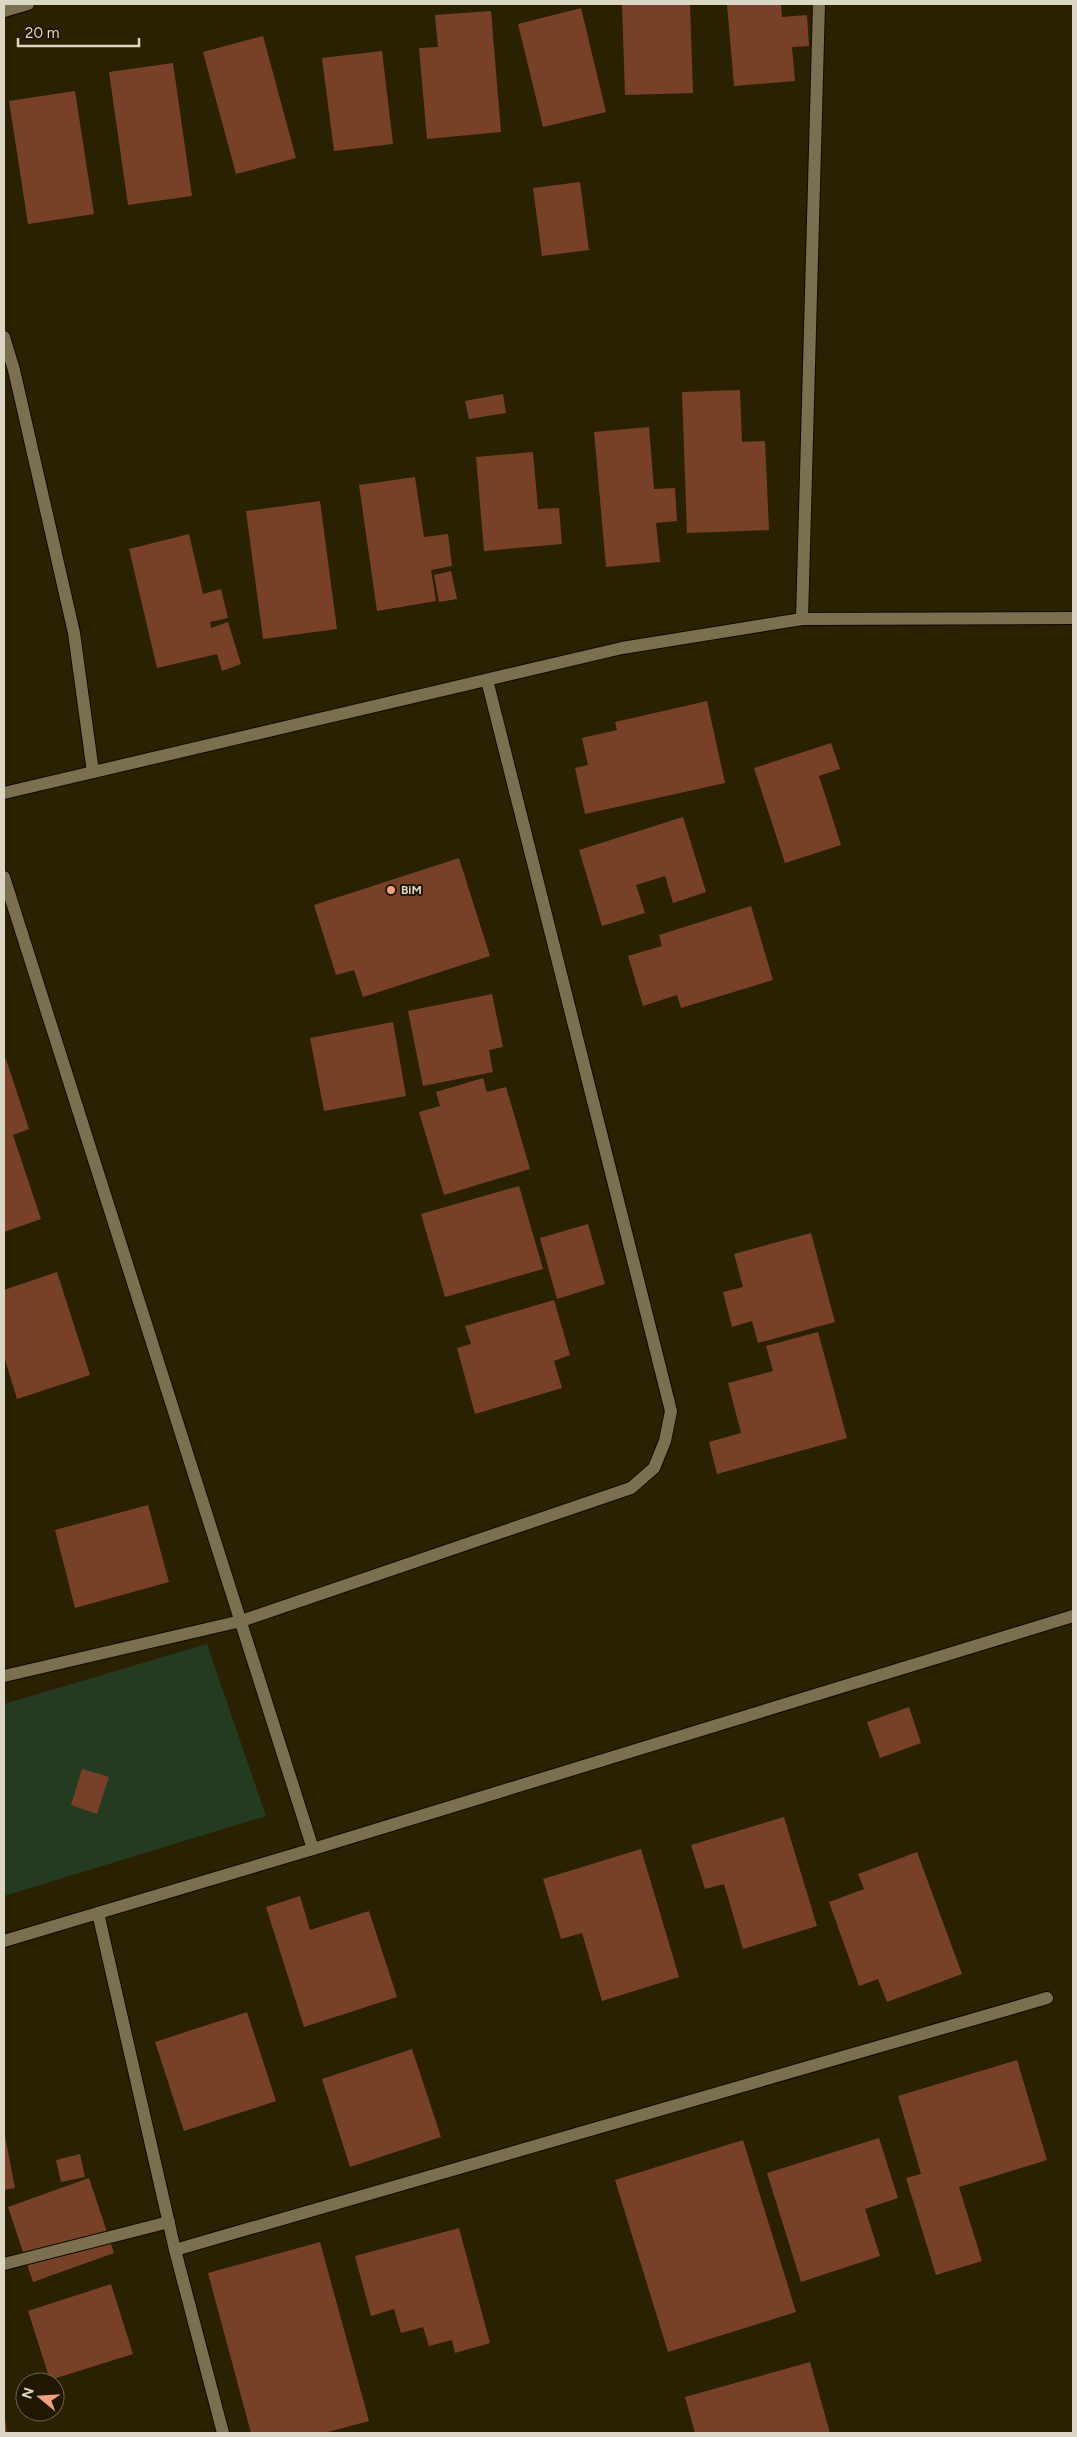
<svg xmlns="http://www.w3.org/2000/svg" width="1077" height="2437" font-family="Figtree,sans-serif">
<style>
.green{fill:#243b22}
.building{fill:#784127}
.lines{fill:none;stroke-linecap:round;stroke-linejoin:round}
.minor-casing{stroke:#110a00;stroke-width:14}
.minor{stroke:#7a7050;stroke-width:12}
.poi-dot{fill:#f2a07f;stroke:#201700;stroke-width:2}
.labels{text-anchor:middle;stroke-width:4;stroke-linejoin:round;paint-order:stroke}
.poi-label{font-size:12px;font-weight:bold;fill:#dcd6c5;stroke:#201700;text-anchor:start}
</style>
<rect width="100%" height="100%" fill="#292102"/>
<polygon class="green" points="207,1644 266,1816 4,1896 4,1704"/>
<g class="building">
<polygon points="622,4 690,4 693,93 625,95"/>
<polygon points="727,4 781,4 782,17 807,15 809,46 792,47 795,81 734,86"/>
<polygon points="581,8 606,112 543,127 518,24"/>
<polygon points="491,11 501,132 427,139 419,48 438,47 435,15"/>
<polygon points="263,36 296,158 236,174 203,52"/>
<polygon points="382,51 393,144 334,151 322,58"/>
<polygon points="173,63 192,196 128,205 109,72"/>
<polygon points="75,91 94,214 28,224 9,101"/>
<polygon points="580,182 589,250 542,256 533,188"/>
<polygon points="740,390 742,442 765,441 769,530 687,533 682,392"/>
<polygon points="503,394 506,413 469,419 465,401"/>
<polygon points="649,427 654,489 675,488 677,521 656,523 660,562 606,567 594,432"/>
<polygon points="533,452 538,509 559,508 562,544 484,551 476,457"/>
<polygon points="415,477 424,537 448,534 452,566 431,570 436,601 377,611 359,485"/>
<polygon points="320,501 337,629 263,639 246,511"/>
<polygon points="189,534 203,594 221,589 228,618 210,622 211,628 228,622 241,664 222,671 217,654 157,668 129,549"/>
<polygon points="451,571 457,599 439,602 434,575"/>
<polygon points="707,701 725,783 585,814 575,768 588,765 582,738 617,730 615,722"/>
<polygon points="831,743 840,769 819,776 841,845 785,863 754,768"/>
<polygon points="683,817 706,892 673,903 665,876 636,885 645,913 602,926 579,850"/>
<polygon points="459,858 490,956 363,997 354,970 336,975 314,905"/>
<polygon points="751,906 773,980 681,1008 677,995 643,1006 628,956 662,946 659,935"/>
<polygon points="492,994 503,1047 489,1050 493,1072 423,1086 408,1011"/>
<polygon points="393,1022 406,1096 324,1111 310,1038"/>
<polygon points="6,1059 29,1129 13,1135 41,1219 4,1232 4,1060"/>
<polygon points="483,1078 487,1092 506,1087 530,1169 444,1195 419,1112 440,1106 436,1092"/>
<polygon points="519,1186 543,1269 445,1297 421,1214"/>
<polygon points="588,1224 605,1284 557,1299 540,1238"/>
<polygon points="811,1233 835,1322 758,1343 752,1321 732,1327 723,1292 743,1287 734,1254"/>
<polygon points="57,1272 90,1375 17,1399 4,1356 4,1290"/>
<polygon points="554,1300 570,1355 554,1361 562,1388 475,1414 457,1348 471,1344 465,1326"/>
<polygon points="818,1332 847,1438 717,1474 709,1442 741,1433 728,1383 773,1371 766,1346"/>
<polygon points="148,1505 169,1582 75,1608 55,1530"/>
<polygon points="909,1707 921,1743 880,1758 867,1722"/>
<polygon points="82,1769 109,1777 97,1814 71,1805"/>
<polygon points="784,1817 817,1926 743,1949 724,1884 705,1889 691,1845"/>
<polygon points="641,1849 679,1977 602,2001 582,1933 561,1939 543,1879"/>
<polygon points="917,1852 962,1974 887,2002 878,1979 859,1986 829,1902 864,1889 858,1874"/>
<polygon points="300,1896 310,1930 369,1911 397,1997 304,2027 266,1907"/>
<polygon points="247,2012 276,2101 184,2131 155,2042"/>
<polygon points="412,2049 441,2137 350,2167 322,2079"/>
<polygon points="1017,2060 1047,2160 959,2187 982,2261 936,2275 906,2178 921,2174 898,2096"/>
<polygon points="4,2131 15,2188 4,2190"/>
<polygon points="879,2138 898,2198 865,2209 880,2256 801,2282 767,2173"/>
<polygon points="743,2140 796,2312 668,2352 615,2180"/>
<polygon points="80,2154 85,2177 61,2182 56,2160"/>
<polygon points="89,2178 114,2253 33,2282 8,2207"/>
<polygon points="459,2228 490,2343 455,2353 452,2340 429,2346 423,2327 401,2333 394,2309 371,2316 355,2256"/>
<polygon points="320,2242 369,2421 324,2433 251,2433 208,2273"/>
<polygon points="111,2284 133,2354 50,2380 28,2311"/>
<polygon points="810,2362 830,2433 695,2433 685,2397"/>
<polygon points="4,2417 5,2417 7,2433 4,2433"/>
</g>
<g class="lines">
<g class="minor-casing">
<g id="minor">
<polyline points="4,11 28,4"/>
<polyline points="4,337 14,370 74,633 93,772"/>
<polyline points="802,619 819,4"/>
<polyline points="4,793 622,648 802,619 1073,618"/>
<polyline points="4,877 313,1849"/>
<polyline points="4,1676 241,1621 631,1488 654,1468 665,1441 671,1411 487,680"/>
<polyline points="98,1913 175,2250 223,2433"/>
<polyline points="4,1941 313,1849 1073,1616"/>
<polyline points="175,2250 1047,1998"/>
<polyline points="4,2264 169,2222"/>
</g>
</g>
<use href="#minor" class="minor"/>
</g>
<circle class="poi-dot" cx="391" cy="890" r="5"/>
<g class="labels">
<g class="poi-label">
<text x="401" y="894">BiM</text>
</g>
</g>
<rect width="1077" height="2437" fill="none" stroke="#dcd6c5" stroke-width="10"/>
<g transform="translate(40 2397) rotate(288)"><circle r="24" fill="#201700" stroke="#6b634f"/>
<path d="M0-4L9 19L0 12L-9 19Z" fill="#f2a07f"/>
<text y="-8" font-size="14" font-weight="bold" text-anchor="middle" fill="#dcd6c5">N</text>
</g>
<path d="M18 38v8h121v-8" fill="none" stroke="#dcd6c5" stroke-width="2.5"/>
<text x="25" y="38" font-size="15" fill="#dcd6c5" stroke="#201700" stroke-width="4" paint-order="stroke">20 m</text>
</svg>
